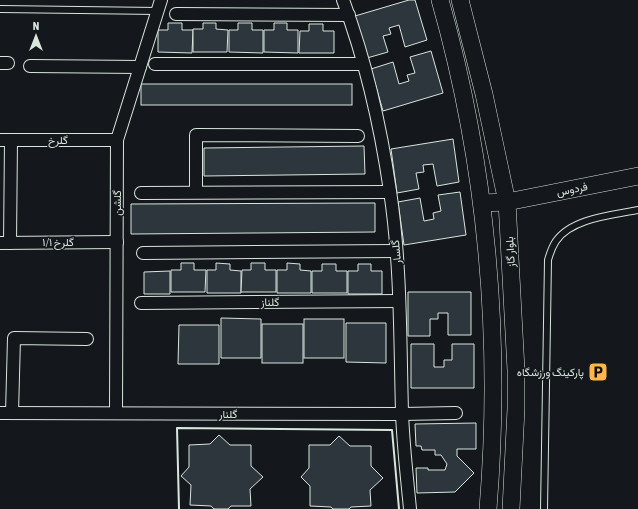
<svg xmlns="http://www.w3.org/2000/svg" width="638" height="509" font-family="'Asap Condensed',Vazirmatn,sans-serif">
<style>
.building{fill:#2c363c;stroke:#d8e6dc}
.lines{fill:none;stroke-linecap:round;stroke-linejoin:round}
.lane-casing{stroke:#d8e6dc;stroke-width:8}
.street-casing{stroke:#d8e6dc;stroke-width:14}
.secondary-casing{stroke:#d8e6dc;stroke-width:18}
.lane{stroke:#14181c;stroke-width:6}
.street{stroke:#14181c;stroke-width:12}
.secondary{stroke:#14181c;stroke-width:17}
.wall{stroke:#d8e6dc;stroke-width:2}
.labels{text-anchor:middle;stroke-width:3;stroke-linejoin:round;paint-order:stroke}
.street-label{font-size:11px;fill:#d8e6dc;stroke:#14181c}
.poi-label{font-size:11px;fill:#d8e6dc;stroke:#14181c;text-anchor:end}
</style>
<rect width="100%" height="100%" fill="#14181c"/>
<g class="building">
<polygon points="409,0 415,0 427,40 405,47 399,25 389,28 391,34 383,36 388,52 367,58 355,16"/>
<polygon points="168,23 182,23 182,30 193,30 192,53 158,52 158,30 168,30"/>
<polygon points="203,23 216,23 216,29 228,30 227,52 193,52 193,29 203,29"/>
<polygon points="238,23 252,23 252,30 263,30 263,53 229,52 229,30 238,30"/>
<polygon points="274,23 287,23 287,30 298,30 298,53 264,52 264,30 274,30"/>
<polygon points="309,24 323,24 323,31 334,31 334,53 299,53 300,31 309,31"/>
<polygon points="431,51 443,93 383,111 371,69 393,62 399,84 409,81 407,75 415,73 410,57"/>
<rect x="141" y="84" width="211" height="21"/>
<polygon points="453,139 459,182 437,186 433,164 423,165 424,172 416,173 419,189 397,193 391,149"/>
<polygon points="364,146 365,174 204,176 204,148"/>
<polygon points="460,192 466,235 404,245 398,202 420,198 424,221 434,219 433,213 441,211 438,195"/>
<polygon points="375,203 375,232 131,234 131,204"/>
<polygon points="181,263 194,263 194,270 206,270 205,292 171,292 171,270 181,270"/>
<polygon points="216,263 230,264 230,270 241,271 241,293 207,293 207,270 216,270"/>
<polygon points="251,263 265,263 265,270 276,270 276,292 241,292 242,270 251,270"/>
<polygon points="287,263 300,264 300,270 311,271 311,293 277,293 277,270 287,270"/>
<polygon points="322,264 336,264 336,271 347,271 347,293 312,293 312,271 322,271"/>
<polygon points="358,264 371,264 371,271 382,271 382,294 348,294 348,271 358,271"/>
<polygon points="170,271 170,294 144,294 144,272"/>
<polygon points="408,292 471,292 471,335 448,335 448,313 438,313 438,319 430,319 430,336 408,336"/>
<polygon points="221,318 261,319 261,358 221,358"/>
<rect x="304" y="319" width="40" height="39"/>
<polygon points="346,323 386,323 386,363 346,362"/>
<rect x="262" y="324" width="41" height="39"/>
<polygon points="179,325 219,325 219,364 178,364"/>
<polygon points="411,344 434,344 434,367 444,367 444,360 452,360 452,344 474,344 474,388 411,388"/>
<polygon points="476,423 476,449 457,449 457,456 474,473 455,492 417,493 416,468 428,468 428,470 445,470 447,464 441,455 435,455 435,450 422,450 421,446 416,446 415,424"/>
<polygon points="219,435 230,445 251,445 251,466 263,477 250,489 251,506 231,506 228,509 214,509 211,506 190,505 191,485 181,476 189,467 189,445 210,444"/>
<polygon points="339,436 350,446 371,446 371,466 383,478 370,490 371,506 351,507 349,509 333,509 331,507 310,506 310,486 301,477 309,468 309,445 330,445"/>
</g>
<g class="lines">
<g class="lane-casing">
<g id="lane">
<polyline points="0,9 158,11"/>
<path d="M 544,509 L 548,260 C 550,253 552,247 556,241 C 572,218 613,215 638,210"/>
</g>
</g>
<g class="street-casing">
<g id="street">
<path d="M 343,0 C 365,59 381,129 390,191 C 401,264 400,339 402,412 C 403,444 407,477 410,509"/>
<polyline points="176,14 349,15"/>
<polyline points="0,63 8,63"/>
<polyline points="155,64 363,64"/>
<polyline points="30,66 140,67"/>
<polyline points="0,140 117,140"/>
<polyline points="196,192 196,135 358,136"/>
<polyline points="141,193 390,192"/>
<polyline points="0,243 117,242"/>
<polyline points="10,243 11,140"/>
<polyline points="143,253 396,251"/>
<polyline points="141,303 399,301"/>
<polyline points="0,413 402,414 456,413"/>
<polyline points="12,413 14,338 87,339"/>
<polyline points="116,413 117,140 161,0"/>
</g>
</g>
<g class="secondary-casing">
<g id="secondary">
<path d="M 440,0 C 487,165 502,339 488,509"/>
<polyline points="460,0 484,94 507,202 516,370 516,409 511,509"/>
<polyline points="482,203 507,202 638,176"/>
</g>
</g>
<use href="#lane" class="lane"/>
<use href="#street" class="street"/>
<use href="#secondary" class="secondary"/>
<polyline class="wall" points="179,509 177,428 392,430 399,509"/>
</g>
<defs>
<g id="parking-square" transform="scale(1)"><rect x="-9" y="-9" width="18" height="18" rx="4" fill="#ffb74d" stroke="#14181c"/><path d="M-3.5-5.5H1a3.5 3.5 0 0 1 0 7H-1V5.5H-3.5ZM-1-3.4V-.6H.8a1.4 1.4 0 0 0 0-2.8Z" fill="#111"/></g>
</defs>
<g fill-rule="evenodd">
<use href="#parking-square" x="598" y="372"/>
</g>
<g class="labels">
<g class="street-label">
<text x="58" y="144">گلرخ</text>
<text transform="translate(572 189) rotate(-11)" y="4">فردوس</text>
<text transform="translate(117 203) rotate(-90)" y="4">گلشن</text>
<text x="58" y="246">گلرخ ۱/۱</text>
<text transform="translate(396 252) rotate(-95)" y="4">گلسار</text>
<text transform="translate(510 252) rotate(-94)" y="4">بلوار گاز</text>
<text transform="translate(270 302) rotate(-1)" y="4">گلناز</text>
<text x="228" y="418">گلنار</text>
</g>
<g class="poi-label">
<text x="584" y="376">پارکینگ ورزشگاه</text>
</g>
</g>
<g transform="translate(36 36)" stroke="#14181c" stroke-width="3" paint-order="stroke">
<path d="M0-3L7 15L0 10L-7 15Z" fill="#d8e6dc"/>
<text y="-6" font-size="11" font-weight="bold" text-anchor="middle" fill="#d8e6dc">N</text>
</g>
</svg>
